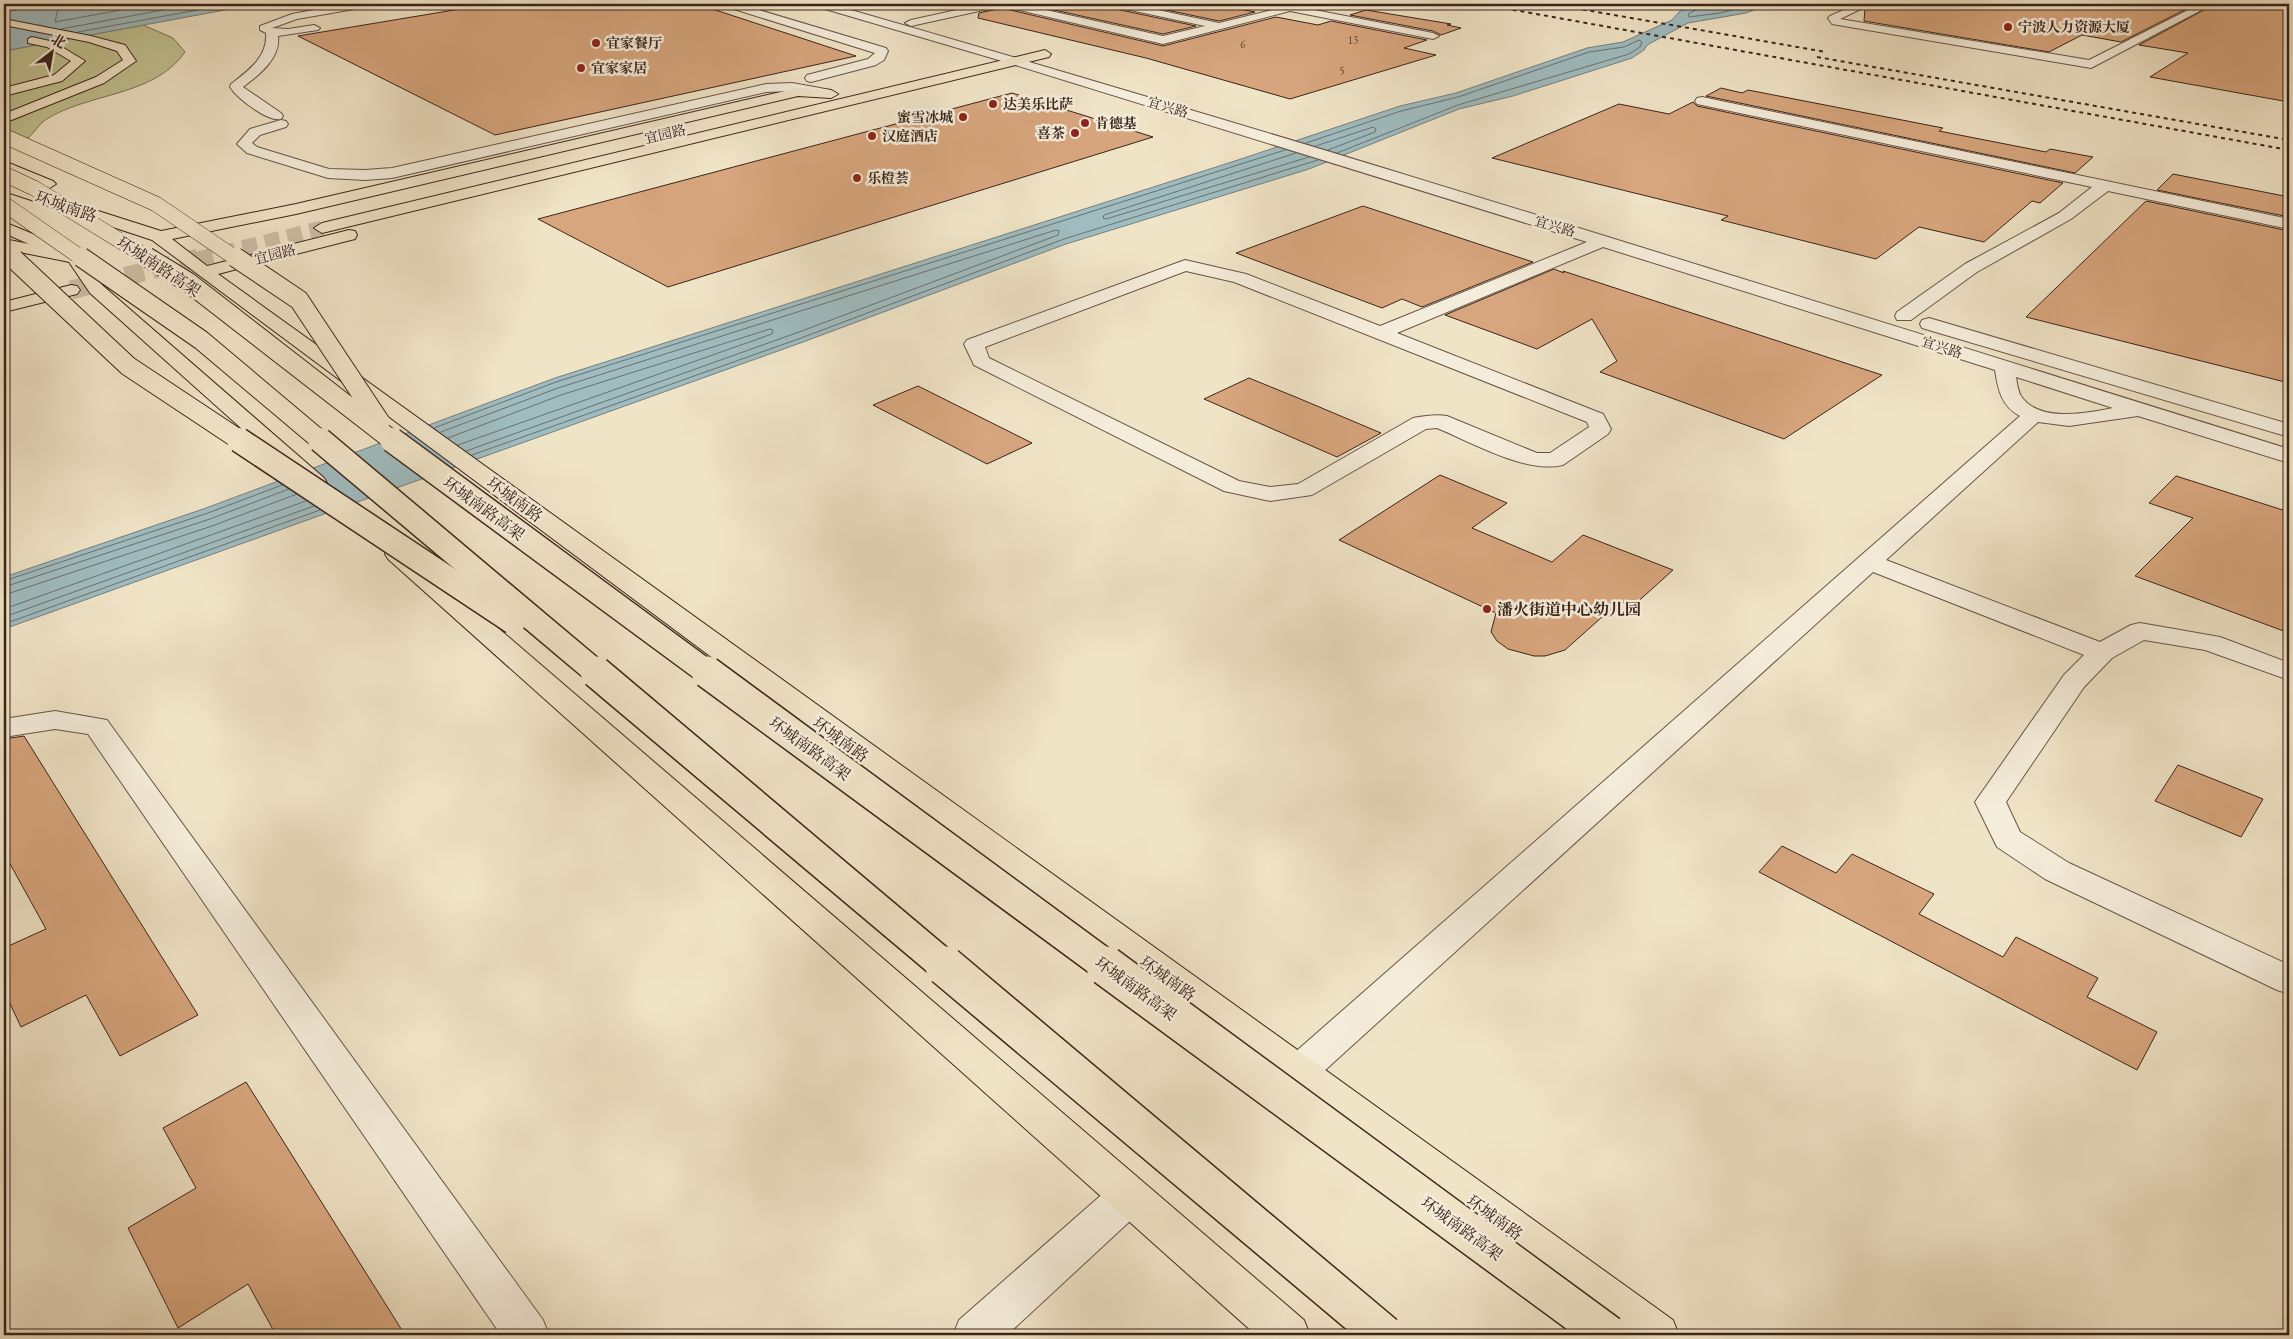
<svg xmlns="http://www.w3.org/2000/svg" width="2293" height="1339" font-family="'EB Garamond','Noto Serif SC',serif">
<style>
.green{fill:#c1c291;stroke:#7e7356}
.water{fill:#9fbcc0;stroke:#777f7e}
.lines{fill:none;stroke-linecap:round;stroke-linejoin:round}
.shore{stroke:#6d706e;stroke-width:1}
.building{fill:#d8a67e;stroke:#3b241b}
.major-tunnel-far1{stroke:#ccbea5;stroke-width:15;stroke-dasharray:15 8;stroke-linecap:butt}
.major-tunnel{stroke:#ccbea5;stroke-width:19;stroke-dasharray:19 9;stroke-linecap:butt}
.minor-casing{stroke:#685446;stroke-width:2}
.major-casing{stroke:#3b241b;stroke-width:2}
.highway-casing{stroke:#3b241b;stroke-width:2}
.minor{fill:#f5eddb;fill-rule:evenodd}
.major{fill:#f0e4c7;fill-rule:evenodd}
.highway{fill:#f0e4c7;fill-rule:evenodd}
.rail{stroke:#3b241b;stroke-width:2;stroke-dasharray:4 4;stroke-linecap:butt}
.highway-bridge-far4-casing{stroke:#3b241b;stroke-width:16;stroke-linecap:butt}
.highway-bridge-far3-casing{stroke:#3b241b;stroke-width:21;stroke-linecap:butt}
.highway-bridge-far2-casing{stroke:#3b241b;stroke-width:27;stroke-linecap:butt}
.highway-bridge-far1-casing{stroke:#3b241b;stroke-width:34;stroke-linecap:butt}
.highway-bridge-casing{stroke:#3b241b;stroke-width:42;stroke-linecap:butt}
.highway-bridge-far4{stroke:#f0e4c7;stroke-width:15}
.highway-bridge-far3{stroke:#f0e4c7;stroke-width:19}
.highway-bridge-far2{stroke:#f0e4c7;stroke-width:24}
.highway-bridge-far1{stroke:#f0e4c7;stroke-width:31}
.highway-bridge{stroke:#f0e4c7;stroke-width:39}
.poi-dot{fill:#8f2418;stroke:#f5eddb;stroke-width:2}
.labels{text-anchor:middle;stroke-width:5;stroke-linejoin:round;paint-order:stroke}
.far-number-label{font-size:11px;fill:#624434}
.far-poi-label{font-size:14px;font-weight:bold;fill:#3b241b;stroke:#f5eddb;text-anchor:start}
.far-street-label{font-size:14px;fill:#3b241b;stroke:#f5eddb}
.street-label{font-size:16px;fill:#3b241b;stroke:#f5eddb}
.poi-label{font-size:16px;font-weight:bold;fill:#3b241b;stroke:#f5eddb;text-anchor:start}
</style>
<rect width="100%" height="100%" fill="#f0e4c7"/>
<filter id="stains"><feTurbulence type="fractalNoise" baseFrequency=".004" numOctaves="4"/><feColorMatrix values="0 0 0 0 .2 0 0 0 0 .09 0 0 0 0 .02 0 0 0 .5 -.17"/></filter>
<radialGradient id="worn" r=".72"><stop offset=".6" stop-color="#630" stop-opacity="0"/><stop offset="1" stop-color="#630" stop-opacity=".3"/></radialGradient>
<path class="green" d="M 143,25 L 173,38 L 185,52 C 154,97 89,92 45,120 C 39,124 35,132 29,137 C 23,142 11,143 4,145 L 4,51 Z"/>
<g class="water">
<polygon points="53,4 257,4 4,51 4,12"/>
<polygon points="1698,4 1770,4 1746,13 1688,23 1647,45 1644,50 1632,58 1513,96 1459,109 1309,169 1066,244 803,342 4,629 4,577 206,508 555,378 1238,160 1400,106 1456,93 1587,48 1623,42 1672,20 1679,12"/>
</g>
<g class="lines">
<g class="shore">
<polyline points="59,4 55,22 154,4"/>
<polyline points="1698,4 1696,10 1688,14 1689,17 1720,13 1755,4"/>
<polyline points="61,29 195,4"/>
<polyline points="78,32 230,4"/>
<polyline points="1306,143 1401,111 1458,97 1589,52 1624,47 1639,40 1642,42 1640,47 1629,54 1458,105 1337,153"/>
<polyline points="1316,146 1373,127 1376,129 1375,132 1328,150"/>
<polyline points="1296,153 1104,215 1103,218 1106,219 1309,157"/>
<polyline points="434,428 556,382 1285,150"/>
<polyline points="441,432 558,388 1056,230 1059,231 1058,235 799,332 466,451"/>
<polyline points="448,438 561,395 770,329 773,330 772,334 458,445"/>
<polyline points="472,455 801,338 1064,239 1318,160"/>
<polyline points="4,581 208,513 282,485"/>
<polyline points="4,587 210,519 289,489"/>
<polyline points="4,595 212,526 297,494"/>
<polyline points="4,609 306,501"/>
<polyline points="4,617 314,506"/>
<polyline points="4,624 320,510"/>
</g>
</g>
<g class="building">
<polygon points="490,4 697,4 856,56 495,135 298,36"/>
<polygon points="1027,4 1109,4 1116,9 1196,26 1163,34"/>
<polygon points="1138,4 1213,4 1255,12 1219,21"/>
<polygon points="1873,4 2196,4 2121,42 2082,35 2049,52 1864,21 1865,9"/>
<polygon points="2215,4 2289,4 2289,102 2150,77 2188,53 2139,45"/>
<polygon points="1002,8 1163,46 1276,17 1318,25 1331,21 1427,40 1404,48 1436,55 1290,99 1146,58 978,18 979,13"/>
<polygon points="1366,10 1451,24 1447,25 1461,28 1441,35 1433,31 1350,15"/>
<polygon points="1721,88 1742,93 1748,90 1943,128 1939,131 2046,152 2050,149 2093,157 2075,173 1706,96"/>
<polygon points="1012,93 1153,137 668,287 538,219"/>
<polygon points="1693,102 1697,106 2063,183 2040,203 2032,201 1984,242 1919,227 1876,259 1721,220 1728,216 1492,158 1619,104 1669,114"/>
<polygon points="2173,174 2289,197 2289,217 2157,190"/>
<polygon points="2146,201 2289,231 2289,383 2026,317"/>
<polygon points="1363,206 1533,262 1422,307 1402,299 1382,308 1236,253"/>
<polygon points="1554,269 1564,273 1563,271 1882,375 1784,439 1600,372 1617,361 1592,319 1537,349 1445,315"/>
<polygon points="1249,378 1298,398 1381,433 1337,457 1204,399"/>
<polygon points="918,386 1032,443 987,464 873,405"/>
<polygon points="1440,475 1507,503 1472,528 1552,562 1583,535 1673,570 1633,606 1620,601 1565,650 1545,656 1534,656 1508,649 1497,641 1491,632 1496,613 1339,540"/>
<polygon points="2176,476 2289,512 2289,633 2135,576 2193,518 2149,503"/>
<polygon points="24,736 198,1015 120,1056 86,995 21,1027 4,991 4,948 46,929 4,853 4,739"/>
<polygon points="2178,765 2263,799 2241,837 2155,801"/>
<polygon points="1782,846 1836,873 1852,854 1934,894 1919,914 2003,957 2016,937 2098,978 2087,997 2157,1032 2137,1070 1759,872"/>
<polygon points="246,1082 405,1335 276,1335 248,1284 178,1328 128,1228 196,1188 163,1128"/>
</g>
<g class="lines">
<polyline class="major-tunnel-far1" points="198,259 322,228"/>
<polyline class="major-tunnel" points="71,290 203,257"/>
<g class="minor-casing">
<g id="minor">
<path d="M 346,4 L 371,4 L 366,7 L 297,19 L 272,28 L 288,29 L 314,25 L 320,28 L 318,30 L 278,36 C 281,58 259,75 243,87 L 281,113 L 283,116 L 281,119 C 267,122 237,98 230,87 L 231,84 C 248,71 268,57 266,33 L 260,30 L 260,26 L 292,14 Z"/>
<polygon points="723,4 739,4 886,48 888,51 884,60 876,65 811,82 807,81 805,78 807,75 868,59 875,53 724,6"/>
<path d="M 814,4 L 830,4 C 1319,144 1803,298 2289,449 L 2289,463 L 2138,416 L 2069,426 L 2038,422 L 1886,560 L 2100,642 L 2131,625 L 2140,623 L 2220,637 L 2289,663 L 2289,680 L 2205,650 L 2144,640 L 2112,658 L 2084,687 L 2006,802 L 2020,832 L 2069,863 L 2289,965 L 2289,994 L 2277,990 L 2045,879 L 1997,847 L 1975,802 L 2064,675 L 2084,655 L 1873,572 L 1311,1083 L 1298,1087 L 1285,1083 L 1279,1072 L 1285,1061 L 2020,416 C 2001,406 1998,389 1995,370 L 1603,247 L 1397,333 L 1603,414 L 1611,429 L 1608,434 L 1563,465 C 1526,474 1471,442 1437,428 L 1426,429 L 1312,495 L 1270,501 L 1224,491 L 974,365 L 964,344 L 967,340 L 1185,260 L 1246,274 L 1380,326 L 1587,242 L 1012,64 L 815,6 ZM 1186,271 L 1234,282 L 1587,422 L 1589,427 L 1550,453 L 1537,453 L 1447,416 C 1436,414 1424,416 1413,418 L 1298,484 L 1270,487 L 1239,481 L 989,358 L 985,347 ZM 2016,377 L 2113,408 C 2087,413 2039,423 2021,396 C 2018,391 2017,383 2016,377 Z"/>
<polygon points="984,4 1019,4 1163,36 1205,26 1116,7 1111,4 1130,4 1219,23 1276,9 1270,7 1269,4 1284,4 1433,33 1439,36 1433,39 1290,11 1163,44 1002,6 911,26 905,23 911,20"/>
<polygon points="1857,4 1871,4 1840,19 2089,60 2200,4 2213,4 2091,68 1832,24 1828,18 1830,16"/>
<polygon points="792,83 831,90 838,94 831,98 792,91 766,92 392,178 365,180 328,178 247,153 237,144 250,129 281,120 286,121 288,124 286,127 260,135 252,143 257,147 329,169 365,170 392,168 766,84"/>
<polygon points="1702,97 2289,219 2289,229 2108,191 2071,219 1977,272 1911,320 1897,320 1895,316 1897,312 1965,264 2059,213 2092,187 1697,104 1695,101 1697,98"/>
<polygon points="1929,318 2289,424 2289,437 1922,328 1920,324 1922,320"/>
<polygon points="55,711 107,720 543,1320 549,1335 501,1335 88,734 55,729 4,737 4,719"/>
<polygon points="1129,1178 1143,1183 1149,1196 1143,1209 1007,1335 953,1335 959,1320 1115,1183"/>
</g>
</g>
<g class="major-casing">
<g id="major">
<polygon points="4,19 91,36 125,45 136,61 104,83 4,123 4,114 96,77 123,60 117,51 89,42 4,25"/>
<polygon points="32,37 54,42 85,61 62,81 4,96 4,88 54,75 71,61 47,47 28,43 28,39"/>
<polygon points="1045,50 1051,54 1049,57 322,233 314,228 322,223"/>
<polygon points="798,88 831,90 838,94 831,98 798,96 296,214 172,239 207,266 349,230 355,231 357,235 355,239 218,274 1673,1320 1679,1335 1621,1335 152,240 4,191 4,181 161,231 296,204"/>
<polygon points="4,161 53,181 56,184 48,189 43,187 4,170"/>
<polygon points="4,222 81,254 102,285 324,478 327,483 324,488 316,490 308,488 90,293 69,262 4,233"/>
<polygon points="71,285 77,286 80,290 77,294 4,312 4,302"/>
<polygon points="397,547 406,549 1304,1320 1310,1335 1256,1335 388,559 385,554 388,549"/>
</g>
</g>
<g class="highway-casing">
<polygon id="highway" points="4,239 75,253 81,254 84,258 81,262 75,263 4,249"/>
</g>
<use href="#minor" class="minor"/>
<use href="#major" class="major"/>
<use href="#highway" class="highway"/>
<g class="rail">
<polyline points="1481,4 2289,150"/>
<polyline points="1551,4 1826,52"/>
<polyline points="1817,57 2289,140"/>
</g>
<g class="highway-bridge-far4-casing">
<g id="highway-bridge-far4">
<polyline points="4,136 156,204 237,259"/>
<polyline points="4,174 34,188 150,259"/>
<polyline points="4,204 83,259"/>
</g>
</g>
<g class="highway-bridge-far3-casing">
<g id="highway-bridge-far3">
<polyline points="81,257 201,340 321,441"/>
<polyline points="147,257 188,282 393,441"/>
<polyline points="235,257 299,300 380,422"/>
<polyline points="14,259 128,366 241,441"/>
</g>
</g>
<g class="highway-bridge-far2-casing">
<g id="highway-bridge-far2">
<polyline points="239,440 513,622"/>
<polyline points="320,440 597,673"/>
<polyline points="392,440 708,673"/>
</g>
</g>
<g class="highway-bridge-far1-casing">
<g id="highway-bridge-far1">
<polyline points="596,672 946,967"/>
<polyline points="707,672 1108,967"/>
</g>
</g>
<g class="highway-bridge-casing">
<g id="highway-bridge">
<polyline points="945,966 1384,1335"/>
<polyline points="1106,966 1608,1335"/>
</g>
</g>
<use href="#highway-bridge-far4" class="highway-bridge-far4"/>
<use href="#highway-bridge-far3" class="highway-bridge-far3"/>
<use href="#highway-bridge-far2" class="highway-bridge-far2"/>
<use href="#highway-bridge-far1" class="highway-bridge-far1"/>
<use href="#highway-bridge" class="highway-bridge"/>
</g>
<g class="poi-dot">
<circle cx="2008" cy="27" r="5"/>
<circle cx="596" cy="43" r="5"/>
<circle cx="581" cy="68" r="5"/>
<circle cx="993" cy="104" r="5"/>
<circle cx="963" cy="117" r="5"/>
<circle cx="1085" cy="123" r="5"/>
<circle cx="1075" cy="133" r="5"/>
<circle cx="872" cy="136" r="5"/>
<circle cx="857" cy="178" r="5"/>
<circle cx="1487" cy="609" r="5"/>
</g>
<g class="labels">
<g class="far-number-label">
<text x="1353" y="44">13</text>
<text x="1243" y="48">6</text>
<text x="1342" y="74">5</text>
</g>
<g class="far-poi-label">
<text x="2018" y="32">宁波人力资源大厦</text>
<text x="606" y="48">宜家餐厅</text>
<text x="591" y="73">宜家家居</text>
<text x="1003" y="109">达美乐比萨</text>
<text x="953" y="122" text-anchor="end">蜜雪冰城</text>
<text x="1095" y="128">肯德基</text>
<text x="1065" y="138" text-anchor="end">喜茶</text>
<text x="882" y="141">汉庭酒店</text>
<text x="867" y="183">乐橙荟</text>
</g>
<g class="far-street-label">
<text transform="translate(1168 107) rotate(17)" y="5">宜兴路</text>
<text transform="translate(665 134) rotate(-13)" y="5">宜园路</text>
<text transform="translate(1555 226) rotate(17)" y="5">宜兴路</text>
<text transform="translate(275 254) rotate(-14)" y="5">宜园路</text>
<text transform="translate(1942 347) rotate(18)" y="5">宜兴路</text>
</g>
<g class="street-label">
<text transform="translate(66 206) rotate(19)" y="6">环城南路</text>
<text transform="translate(159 266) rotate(33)" y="6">环城南路高架</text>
<text transform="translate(515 499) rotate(36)" y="6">环城南路</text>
<text transform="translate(484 508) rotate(36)" y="6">环城南路高架</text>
<text transform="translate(841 739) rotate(36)" y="6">环城南路</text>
<text transform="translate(810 748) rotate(36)" y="6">环城南路高架</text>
<text transform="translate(1168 978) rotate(36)" y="6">环城南路</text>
<text transform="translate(1136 988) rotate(36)" y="6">环城南路高架</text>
<text transform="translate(1495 1217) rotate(36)" y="6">环城南路</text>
<text transform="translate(1462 1228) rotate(36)" y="6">环城南路高架</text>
</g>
<g class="poi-label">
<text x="1497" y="615">潘火街道中心幼儿园</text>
</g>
</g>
<rect width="2293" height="1339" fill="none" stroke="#f0e4c7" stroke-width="20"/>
<rect x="5" y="5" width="2283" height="1329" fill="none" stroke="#3b241b" stroke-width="2.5"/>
<rect x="10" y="10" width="2273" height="1319" fill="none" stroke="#3b241b"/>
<g transform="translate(52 52) rotate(31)" stroke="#f5eddb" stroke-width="4" paint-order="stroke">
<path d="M0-4L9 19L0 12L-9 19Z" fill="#3b241b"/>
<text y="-8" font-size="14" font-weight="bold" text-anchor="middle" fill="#3b241b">北</text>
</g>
<rect width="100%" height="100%" filter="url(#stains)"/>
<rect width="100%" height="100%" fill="url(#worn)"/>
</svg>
